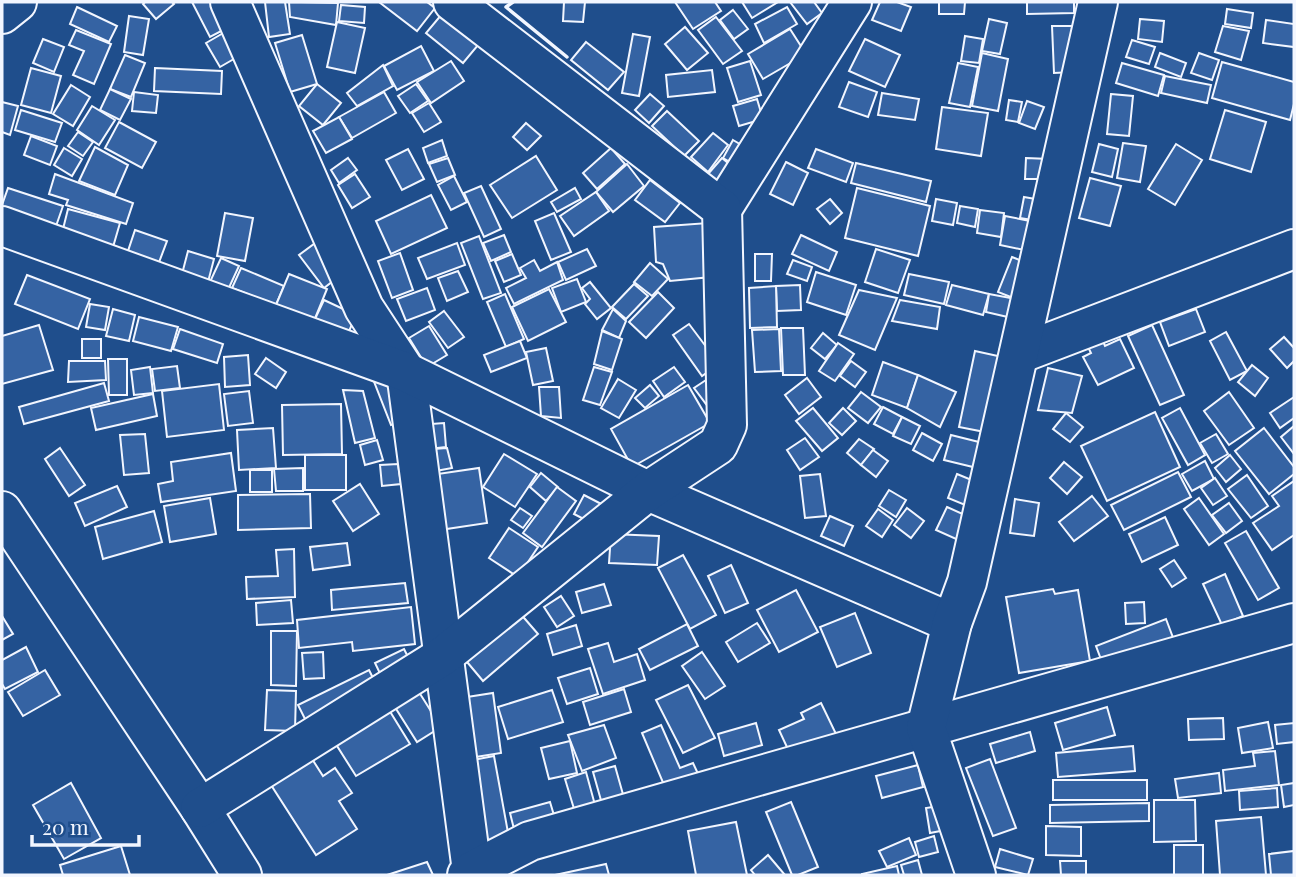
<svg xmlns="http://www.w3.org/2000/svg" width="1296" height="877" font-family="'Playfair Display',serif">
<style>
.building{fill:#3563a3;stroke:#f2f6ff;stroke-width:2}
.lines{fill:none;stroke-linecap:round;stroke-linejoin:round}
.minor-casing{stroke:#f2f6ff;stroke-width:42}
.minor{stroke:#1f4e8c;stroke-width:38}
.wall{stroke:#f2f6ff;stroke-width:3.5}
</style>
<rect width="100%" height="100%" fill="#1f4e8c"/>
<g class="building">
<polygon points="145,2 172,2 174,4 156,19 143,4"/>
<polygon points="192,2 214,2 227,28 210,37"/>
<polygon points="265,2 285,2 290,34 269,37"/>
<polygon points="289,2 338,3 336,25 290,17"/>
<polygon points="379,2 427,2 435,8 417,31"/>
<polygon points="564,2 585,2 583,22 563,21"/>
<polygon points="675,2 715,2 721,11 693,29"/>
<polygon points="742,2 778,2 752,18"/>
<polygon points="790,2 814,2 822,13 807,24"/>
<polygon points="880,2 897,2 911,7 901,31 872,20"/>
<polygon points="939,2 965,2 964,14 939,14"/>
<polygon points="1027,2 1074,2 1074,13 1027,14"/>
<polygon points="341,5 365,7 364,23 339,21"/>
<polygon points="77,7 117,26 109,42 70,24"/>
<polygon points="787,7 797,24 764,43 755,24"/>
<polygon points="1227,9 1253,13 1251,28 1225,24"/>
<polygon points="733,10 748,29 734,39 720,20"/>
<polygon points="442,14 479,44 463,63 426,33"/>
<polygon points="129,16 149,19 143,55 124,52"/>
<polygon points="716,17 742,51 723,64 698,30"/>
<polygon points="989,19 1007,23 1000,54 982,51"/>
<polygon points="1140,19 1164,21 1162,42 1138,39"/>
<polygon points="1266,20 1294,24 1294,47 1263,43"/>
<polygon points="337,22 365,28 355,73 327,67"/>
<polygon points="1052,26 1072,26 1074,72 1054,73"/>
<polygon points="1223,26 1249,31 1241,60 1215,52"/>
<polygon points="685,27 708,53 687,70 665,44"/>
<polygon points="790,29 806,54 763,79 748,54"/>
<polygon points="76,30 111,44 94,84 73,75 84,51 69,45"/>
<polygon points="225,32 239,56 220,67 206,43"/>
<polygon points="633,34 650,37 639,96 622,93"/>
<polygon points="302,35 317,84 290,92 275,43"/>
<polygon points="965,36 983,39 979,63 961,61"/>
<polygon points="43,39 64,47 54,72 33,63"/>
<polygon points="865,39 900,55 885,87 849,71"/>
<polygon points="1132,40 1155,47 1149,64 1126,57"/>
<polygon points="586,42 624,72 608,90 571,60"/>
<polygon points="421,46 434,71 397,90 384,66"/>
<polygon points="982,53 1008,59 998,111 972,106"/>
<polygon points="1160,53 1186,63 1181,77 1155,67"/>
<polygon points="1199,53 1219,60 1212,80 1191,73"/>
<polygon points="125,55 145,63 131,97 110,89"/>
<polygon points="451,61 464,81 431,103 417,82"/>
<polygon points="750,61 761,95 738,102 727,68"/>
<polygon points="1222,62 1294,82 1294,104 1290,120 1212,98"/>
<polygon points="958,63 978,67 970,107 949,103"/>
<polygon points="1122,63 1164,75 1158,96 1116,83"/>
<polygon points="383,65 393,86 357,106 347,93"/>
<polygon points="31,68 61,76 51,113 21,105"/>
<polygon points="155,68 222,71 221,94 154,91"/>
<polygon points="712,70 715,92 668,97 666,75"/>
<polygon points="1165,76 1211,85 1207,103 1161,93"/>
<polygon points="849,82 877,92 868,117 839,107"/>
<polygon points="317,84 341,103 323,125 299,106"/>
<polygon points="416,84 428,101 410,113 398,96"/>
<polygon points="71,85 90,97 73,126 53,114"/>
<polygon points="110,89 131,99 120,120 100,110"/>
<polygon points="134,92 158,95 156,113 132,111"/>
<polygon points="384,92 396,113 352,138 339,117"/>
<polygon points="882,93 919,99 915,120 878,115"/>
<polygon points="650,94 664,106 649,123 635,110"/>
<polygon points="1111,94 1133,96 1129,136 1107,134"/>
<polygon points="757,99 763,119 739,126 733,106"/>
<polygon points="1009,100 1022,102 1018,122 1006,120"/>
<polygon points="1027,101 1044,107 1035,129 1019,123"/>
<polygon points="2,102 18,106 10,135 2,132"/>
<polygon points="429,103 441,122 424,132 412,113"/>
<polygon points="92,106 115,120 99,145 77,130"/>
<polygon points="942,107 988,113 981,156 936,149"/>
<polygon points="21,110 62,123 55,142 15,130"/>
<polygon points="1225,110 1266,122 1251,172 1210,159"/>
<polygon points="667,111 699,141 684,156 652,126"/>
<polygon points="339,117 352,139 326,153 313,131"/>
<polygon points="119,122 156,142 142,168 105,148"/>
<polygon points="526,123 541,136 527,150 513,137"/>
<polygon points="78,132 93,142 83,156 68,146"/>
<polygon points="713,133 728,145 708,172 691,157"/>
<polygon points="31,136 57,146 50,165 24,155"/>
<polygon points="442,140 447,156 428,163 423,148"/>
<polygon points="733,140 755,153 744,170 723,158"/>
<polygon points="1123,143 1146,146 1140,182 1117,178"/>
<polygon points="1099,144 1118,149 1112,177 1092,172"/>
<polygon points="1176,144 1202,160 1175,205 1148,189"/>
<polygon points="95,147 128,165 115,195 79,181"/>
<polygon points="64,148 82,159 72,176 54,165"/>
<polygon points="611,148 625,164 597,189 583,173"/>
<polygon points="408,149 424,179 402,190 386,160"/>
<polygon points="816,149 853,163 846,182 808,168"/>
<polygon points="536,156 557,190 512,218 490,185"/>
<polygon points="348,158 357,170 339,183 331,170"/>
<polygon points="448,158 455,175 437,182 429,164"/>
<polygon points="722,158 741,174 727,190 708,174"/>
<polygon points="1026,158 1049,159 1048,179 1025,179"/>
<polygon points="786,162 808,173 793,205 770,194"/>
<polygon points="856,163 931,181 926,202 851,183"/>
<polygon points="627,164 644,186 613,212 596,192"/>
<polygon points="55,174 133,203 126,224 66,205 68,200 49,194"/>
<polygon points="355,174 370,197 352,208 338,185"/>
<polygon points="454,176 467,202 451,210 438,185"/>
<polygon points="1090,178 1121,186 1110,226 1079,218"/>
<polygon points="650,180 680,203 665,222 635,200"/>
<polygon points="481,186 501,229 484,237 464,193"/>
<polygon points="8,188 63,206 55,229 2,211 2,205"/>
<polygon points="575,188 581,199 557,212 551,202"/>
<polygon points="857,188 930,206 918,256 845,238"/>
<polygon points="596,192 609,211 574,236 560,216"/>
<polygon points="431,195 447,228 391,254 376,221"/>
<polygon points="1024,197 1047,201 1044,222 1020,218"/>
<polygon points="830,199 842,213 830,224 817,209"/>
<polygon points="936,199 957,203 953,225 932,221"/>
<polygon points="960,206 978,209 975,227 957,223"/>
<polygon points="68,209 120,223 113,247 62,233"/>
<polygon points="980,210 1004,213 1001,237 977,233"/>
<polygon points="225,213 253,218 245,261 217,256"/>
<polygon points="554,213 571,252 551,260 535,221"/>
<polygon points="1005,216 1045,224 1039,253 1000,245"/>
<polygon points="708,223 711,277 670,281 663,264 656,262 654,227"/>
<polygon points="135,230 167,241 158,265 127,254"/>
<polygon points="504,235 511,252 491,261 483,243"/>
<polygon points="801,235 837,252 829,271 792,254"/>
<polygon points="479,236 501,293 483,299 461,243"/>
<polygon points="318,241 342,274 324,288 299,255"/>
<polygon points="457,243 465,265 427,279 418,258"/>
<polygon points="587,249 596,266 566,280 558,262"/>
<polygon points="876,249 910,260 898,293 865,282"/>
<polygon points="188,251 214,259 208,282 182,274"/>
<polygon points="400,253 413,290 392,298 378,261"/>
<polygon points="512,254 521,275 504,282 495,261"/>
<polygon points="755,254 772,254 771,281 755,281"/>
<polygon points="1012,257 1035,266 1021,301 998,292"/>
<polygon points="221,258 239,266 227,292 209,284"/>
<polygon points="534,260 540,271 557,262 563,280 514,304 506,288 526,278 520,268"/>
<polygon points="793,260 812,267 807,281 787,274"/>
<polygon points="650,263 668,279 652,296 634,282"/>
<polygon points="241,268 284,286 276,305 232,288"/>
<polygon points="458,271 468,292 447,301 438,278"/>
<polygon points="816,272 856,285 846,315 807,302"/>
<polygon points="289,274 327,289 314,321 276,305"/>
<polygon points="909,274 949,282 944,304 904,295"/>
<polygon points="27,275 90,299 78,329 15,304"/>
<polygon points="577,279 586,302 561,312 552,288"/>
<polygon points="590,282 611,308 597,319 585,304 590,299 582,288"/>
<polygon points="634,284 648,296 626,319 612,307"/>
<polygon points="800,285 801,310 777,311 776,286"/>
<polygon points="952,285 989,294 983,315 946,305"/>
<polygon points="776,286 777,327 750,328 749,288"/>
<polygon points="427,288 435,310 406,321 397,299"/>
<polygon points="549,289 566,322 528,341 512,307"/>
<polygon points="859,290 897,298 875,350 839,335"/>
<polygon points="658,292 674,308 646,338 629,322"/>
<polygon points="505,294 524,339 506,347 487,302"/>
<polygon points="989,294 1016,299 1012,318 986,312"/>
<polygon points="324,300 356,315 347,336 314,321"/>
<polygon points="900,300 940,307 937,329 892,321"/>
<polygon points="90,304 109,307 105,330 86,327"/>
<polygon points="113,309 135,315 129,341 106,336"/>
<polygon points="613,309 626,321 619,338 602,330"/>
<polygon points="1196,309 1205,332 1169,346 1160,322"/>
<polygon points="444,311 464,337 448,348 429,322"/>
<polygon points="139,317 178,327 171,351 133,341"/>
<polygon points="689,324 719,364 702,376 673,335"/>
<polygon points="39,325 53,370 2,384 2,336"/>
<polygon points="1152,325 1184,395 1160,405 1128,336"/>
<polygon points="429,326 447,355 427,367 409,338"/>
<polygon points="781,328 803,328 805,375 783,375"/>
<polygon points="180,329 223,344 217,363 173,349"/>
<polygon points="779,329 781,371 755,372 752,330"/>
<polygon points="602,331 622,339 612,370 594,364"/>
<polygon points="1226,332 1247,371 1230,380 1210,341"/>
<polygon points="823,333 837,345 825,359 811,348"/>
<polygon points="1100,334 1105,346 1120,339 1134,368 1098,385 1083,357 1091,353 1085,341"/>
<polygon points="1284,337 1294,348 1294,361 1287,368 1270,349"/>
<rect x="82" y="339" width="19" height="19"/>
<polygon points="520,341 527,358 491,372 484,355"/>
<polygon points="838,343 854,354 835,381 819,371"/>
<polygon points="546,348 553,381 533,385 526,352"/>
<polygon points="975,351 1007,358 990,433 959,427"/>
<polygon points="248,355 250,385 225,387 224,357"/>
<polygon points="266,358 286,372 276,388 255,374"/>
<polygon points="108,359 127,359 127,395 109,395"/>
<polygon points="69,361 105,361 106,380 68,382"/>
<polygon points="851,361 866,372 855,387 840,376"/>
<polygon points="883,362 918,375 907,408 872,395"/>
<polygon points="1252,365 1268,378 1255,396 1238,382"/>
<polygon points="177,366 180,388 155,391 152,369"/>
<polygon points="150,367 153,393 134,395 131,370"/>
<polygon points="594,367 612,372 600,405 583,400"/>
<polygon points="674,367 685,382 664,397 653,381"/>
<polygon points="1048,368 1082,376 1072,413 1038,410"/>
<polygon points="394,371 412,418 391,425 373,379"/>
<polygon points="918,375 956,392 940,427 907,408"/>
<polygon points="807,378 821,397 799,414 785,395"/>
<polygon points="618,379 636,390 619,418 601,408"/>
<polygon points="706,380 720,400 709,408 694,388"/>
<polygon points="104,383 109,401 24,424 19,407"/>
<polygon points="219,384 224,430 167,437 162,391"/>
<polygon points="650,385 659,396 645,408 635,398"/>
<polygon points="688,385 710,423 632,467 611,429"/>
<polygon points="539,387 559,387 561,418 541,416"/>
<polygon points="343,390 363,391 375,438 355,443"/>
<polygon points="249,391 253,423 228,426 224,394"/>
<polygon points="861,392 881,407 868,423 848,408"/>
<polygon points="1229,392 1254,428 1229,445 1204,411"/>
<polygon points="153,394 157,416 96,430 91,408"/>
<polygon points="1294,397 1294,418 1280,428 1270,413"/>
<polygon points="341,404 342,454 283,455 282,405"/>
<polygon points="883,407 902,417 893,434 874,424"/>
<polygon points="813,408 838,438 822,451 796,421"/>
<polygon points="843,408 856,421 842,435 829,423"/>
<polygon points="1180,408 1205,455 1188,465 1162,418"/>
<polygon points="1155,412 1180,467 1107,501 1081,446"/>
<polygon points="1066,413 1083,427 1070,442 1053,429"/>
<polygon points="902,417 920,426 911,444 893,436"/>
<polygon points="444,423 446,447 420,450 418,425"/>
<polygon points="1294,426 1294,454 1281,437"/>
<polygon points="273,428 276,468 239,470 237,430"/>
<polygon points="1264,428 1294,467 1294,474 1269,494 1235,451"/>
<polygon points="922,433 942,444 933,461 913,450"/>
<polygon points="145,434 149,473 124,475 120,435"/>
<polygon points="1216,434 1228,454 1212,463 1200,443"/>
<polygon points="951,435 983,443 977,468 944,460"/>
<polygon points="805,438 819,457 800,470 787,450"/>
<polygon points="859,439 874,449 861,465 847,453"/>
<polygon points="377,440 383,460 365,465 360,445"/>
<polygon points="60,448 85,485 69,496 45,459"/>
<polygon points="447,448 452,468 425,473 420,450"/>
<polygon points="873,450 888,461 876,477 861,465"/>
<polygon points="231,453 236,491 161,502 158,484 173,481 171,462"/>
<polygon points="504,454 537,474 515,507 483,487"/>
<rect x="305" y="455" width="41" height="35"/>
<polygon points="1230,455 1241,469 1226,482 1215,468"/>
<polygon points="1205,461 1214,479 1192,491 1182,474"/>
<polygon points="1064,462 1082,477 1067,494 1050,478"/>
<polygon points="398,464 401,484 382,486 380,465"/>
<polygon points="303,468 303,491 276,491 274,469"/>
<polygon points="479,468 487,523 433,531 424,476"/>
<rect x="250" y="470" width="22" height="22"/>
<polygon points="1178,472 1191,497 1124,530 1111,505"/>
<polygon points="541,473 558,487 546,501 530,487"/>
<polygon points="820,474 826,516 805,518 800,476"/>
<polygon points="957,474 979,483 970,507 948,498"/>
<polygon points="1247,475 1268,506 1251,518 1228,489"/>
<polygon points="1215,478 1227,496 1213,505 1201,488"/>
<polygon points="1294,481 1294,535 1272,550 1253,523 1279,506 1272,496"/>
<polygon points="360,484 379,514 353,531 333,501"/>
<polygon points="117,486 127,507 85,526 75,503"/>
<polygon points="557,487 576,501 542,547 523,533"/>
<polygon points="889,490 906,500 896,517 879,506"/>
<polygon points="310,494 311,528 238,530 238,495"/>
<polygon points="584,495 609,508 599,527 574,514"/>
<polygon points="1092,496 1108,516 1074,541 1059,522"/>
<polygon points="210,498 216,534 170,542 164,506"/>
<polygon points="1199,498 1224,534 1209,545 1184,509"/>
<polygon points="1015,499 1039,503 1034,536 1010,533"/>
<polygon points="1229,503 1242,521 1226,533 1212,515"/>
<polygon points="947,507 976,520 965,543 936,530"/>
<polygon points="520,508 532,516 523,528 511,520"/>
<polygon points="907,508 924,521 911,538 894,525"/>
<polygon points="878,509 893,520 882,537 866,526"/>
<polygon points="154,511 162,542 103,559 95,527"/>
<polygon points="830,516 853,526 844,546 821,536"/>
<polygon points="1165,517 1178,545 1142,562 1129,534"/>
<polygon points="509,528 538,547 518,577 489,558"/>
<polygon points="1246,531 1279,588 1258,600 1225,543"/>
<polygon points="611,534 659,536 657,565 609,563"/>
<polygon points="347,543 350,565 313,570 310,547"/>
<polygon points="294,549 295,597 247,599 246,577 278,576 276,550"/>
<polygon points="683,555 716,615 690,629 658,568"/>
<polygon points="1174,560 1186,578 1172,587 1160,569"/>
<polygon points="731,565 748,603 725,613 708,576"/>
<polygon points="1225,574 1243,616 1222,625 1203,584"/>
<polygon points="405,583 408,603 332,610 331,590"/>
<polygon points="604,584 611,605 582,613 576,592"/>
<polygon points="1053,589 1055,594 1078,590 1090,661 1019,673 1006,597"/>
<polygon points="796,590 818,632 779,652 757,610"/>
<polygon points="561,596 574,616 557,627 544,607"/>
<polygon points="291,600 293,623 257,625 256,603"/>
<polygon points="1144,602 1145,623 1126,624 1125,603"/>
<polygon points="512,604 538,634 483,681 457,650"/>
<polygon points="411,607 415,644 353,651 352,642 299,648 297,620"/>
<polygon points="855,613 871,653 837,667 820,627"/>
<polygon points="2,616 13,634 2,640"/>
<polygon points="1166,619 1175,643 1105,670 1096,646"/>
<polygon points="757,623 770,643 738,662 726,642"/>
<polygon points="687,624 698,646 650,670 639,649"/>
<polygon points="576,625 582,646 553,655 547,634"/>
<polygon points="271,631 297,631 296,686 271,685"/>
<polygon points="608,643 614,662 637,654 645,680 603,694 588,649"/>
<polygon points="26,647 38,672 5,689 2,684 2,660"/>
<polygon points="404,649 414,669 385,684 375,663"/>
<polygon points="323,652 324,678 304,679 302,653"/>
<polygon points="702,652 725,686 705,699 682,666"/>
<polygon points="590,668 598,694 567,704 558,678"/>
<polygon points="45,670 60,695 23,716 8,692"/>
<polygon points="369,670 379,690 308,725 298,705"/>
<polygon points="688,685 715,738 683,753 656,700"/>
<polygon points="417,689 441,727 417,742 393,704"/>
<polygon points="624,689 631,712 590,725 583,702"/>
<polygon points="267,690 296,691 295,731 265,730"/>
<polygon points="552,690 563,722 508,739 498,707"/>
<polygon points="493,693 501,753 463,759 454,699"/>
<polygon points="821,703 837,736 792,758 779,730 804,719 801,713"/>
<polygon points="386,705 410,744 356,776 332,738"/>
<polygon points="1107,707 1115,735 1063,750 1055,723"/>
<polygon points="1223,718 1224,739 1189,740 1188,719"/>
<polygon points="1268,722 1273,748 1242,753 1238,728"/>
<polygon points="756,723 762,745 724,756 718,734"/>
<polygon points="1294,723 1294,742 1277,744 1275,725"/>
<polygon points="604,725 616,758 582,771 568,735"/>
<polygon points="661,725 680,768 693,763 700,778 667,792 642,733"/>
<polygon points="1030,732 1035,751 996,763 990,744"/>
<polygon points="570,741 577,773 549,779 541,748"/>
<polygon points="1133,746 1135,771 1058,777 1056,753"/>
<polygon points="305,748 323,776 335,768 352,793 339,801 357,829 316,855 264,774"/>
<polygon points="1275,751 1279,785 1225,791 1223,770 1255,766 1253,753"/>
<polygon points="494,756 509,838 488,842 473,760"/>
<polygon points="990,759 1016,828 993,836 966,768"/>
<polygon points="918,765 923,787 882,798 876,776"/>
<polygon points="615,766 626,805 604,811 593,772"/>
<polygon points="586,772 598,816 578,822 565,779"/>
<polygon points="1219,773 1221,793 1178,798 1175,779"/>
<rect x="1053" y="780" width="94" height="20"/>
<polygon points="71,783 101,838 64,859 33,805"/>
<polygon points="1294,783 1294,805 1284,807 1281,785"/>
<polygon points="1277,788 1278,807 1240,810 1239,791"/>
<polygon points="1154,800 1195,800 1196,841 1154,842"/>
<polygon points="550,802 556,822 515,833 510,813"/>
<polygon points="791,802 818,867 798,875 792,875 766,812"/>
<polygon points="1149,803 1149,821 1050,823 1050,805"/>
<polygon points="946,805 951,829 930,833 926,808"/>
<polygon points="1261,817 1266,875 1220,875 1216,821"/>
<polygon points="736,822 747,875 696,875 688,831"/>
<polygon points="1046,826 1081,827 1081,856 1046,855"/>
<polygon points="934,836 938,852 919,857 915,842"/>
<polygon points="909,838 916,855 887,867 879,851"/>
<rect x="1174" y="845" width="29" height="30"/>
<polygon points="121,846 130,875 63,875 60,865"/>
<polygon points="1000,849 1033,859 1028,875 995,867"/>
<polygon points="1294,851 1294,875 1271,875 1269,854"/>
<polygon points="768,855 785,875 755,875 751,870"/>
<polygon points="918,860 922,875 904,875 901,865"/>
<polygon points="1060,861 1086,861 1086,875 1061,875"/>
<polygon points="427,862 433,875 387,875"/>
<polygon points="606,864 609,875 555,875"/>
<polygon points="897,866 899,875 862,875 862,874"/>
</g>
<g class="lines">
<g class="minor-casing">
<g id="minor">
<polyline points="230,2 364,308 406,372 472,871"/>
<polyline points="2,14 17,2"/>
<polyline points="722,209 852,2"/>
<polyline points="2,226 406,372 648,491 952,623"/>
<polyline points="1019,354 1294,249"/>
<polyline points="2,511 200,808 242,875"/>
<polyline points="200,808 443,656 648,491 718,445 727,425 722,209 453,2"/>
<polyline points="467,875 472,871 530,841 1294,623"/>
<polyline points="976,875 926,728 952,623 967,582 1098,2"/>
</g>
</g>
<use href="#minor" class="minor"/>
<polyline class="wall" points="513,2 506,7 567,57"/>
</g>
<rect width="1296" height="877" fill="none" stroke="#f2f6ff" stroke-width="7"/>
<path d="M32 835v10h107v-10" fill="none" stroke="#f2f6ff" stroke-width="3.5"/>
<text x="42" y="835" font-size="21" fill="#f2f6ff" stroke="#1f4e8c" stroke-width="5" paint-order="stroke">20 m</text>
</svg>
